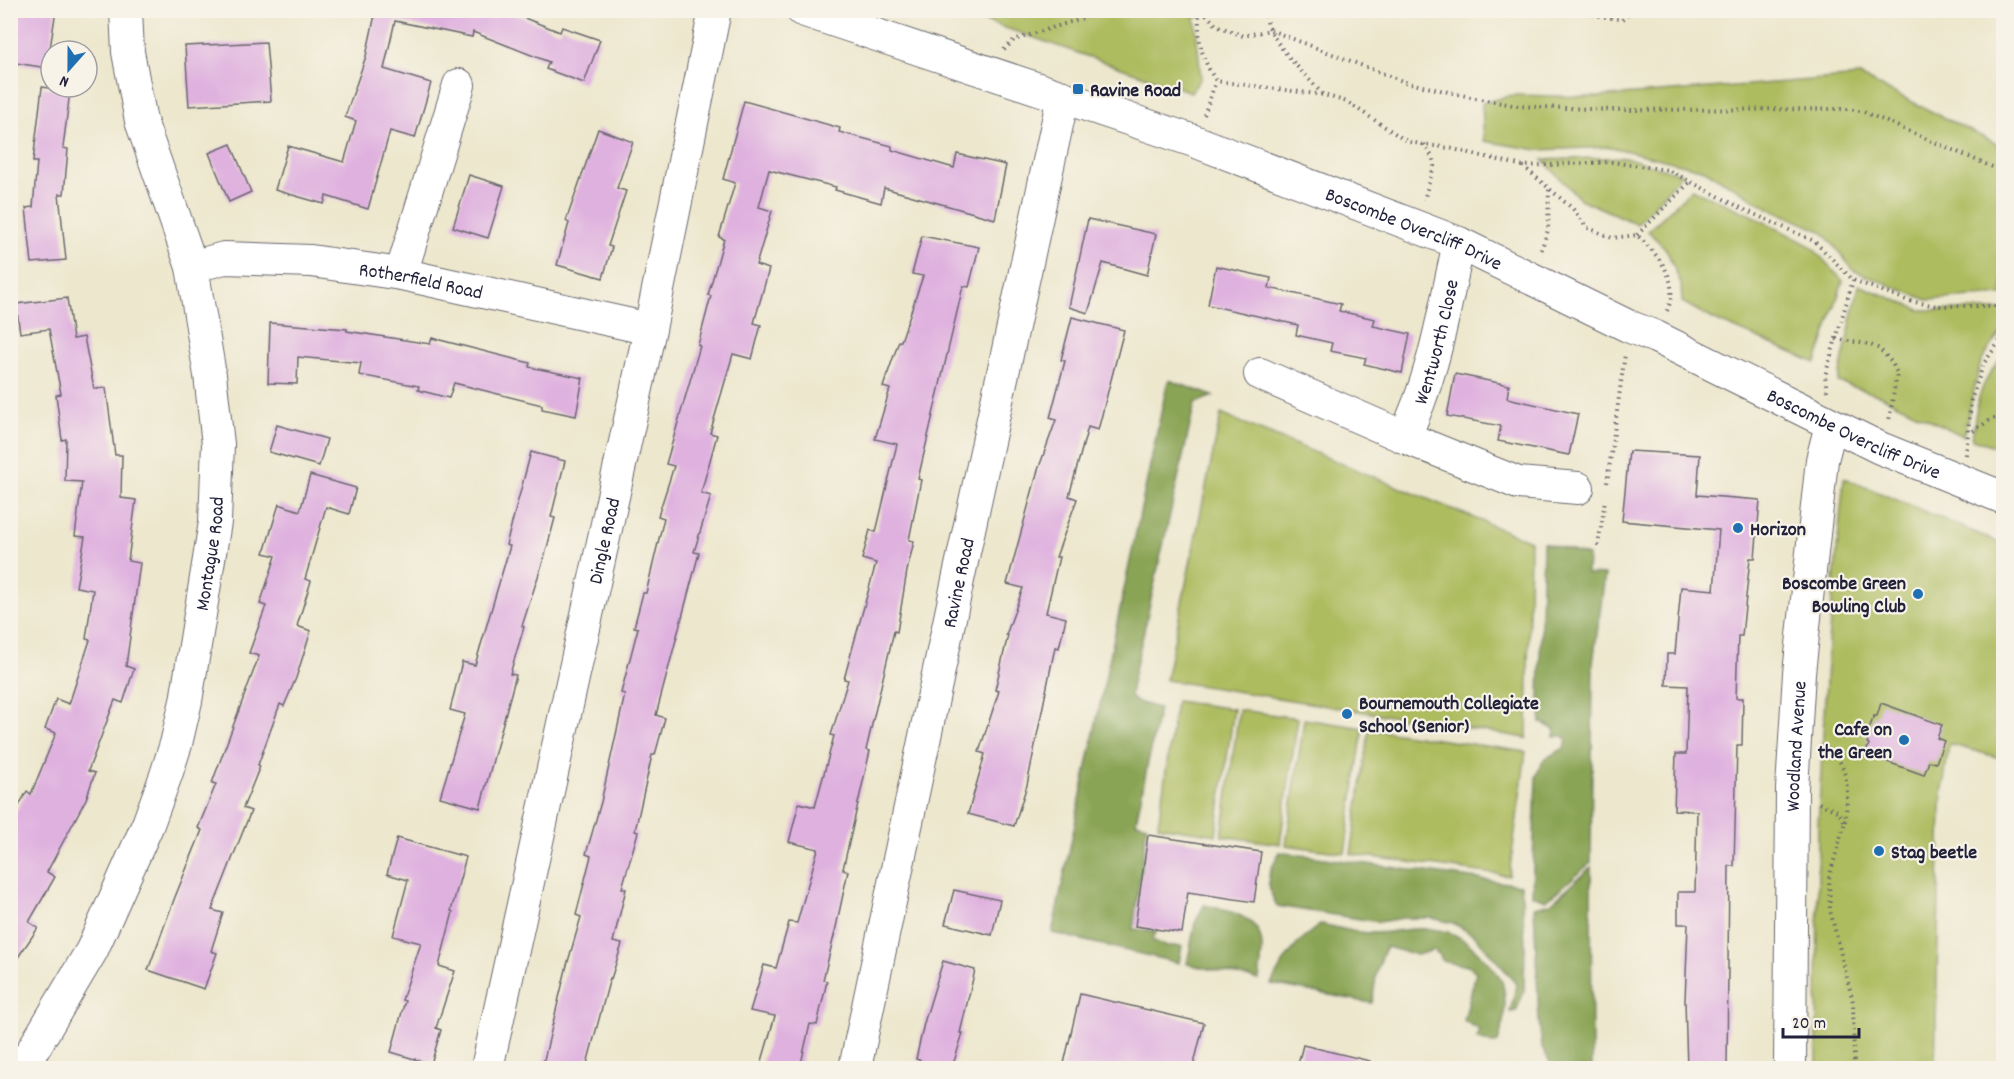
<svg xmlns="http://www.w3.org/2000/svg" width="2014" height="1079" font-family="Dekko,sans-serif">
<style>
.green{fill:#adbc5e;stroke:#686f4c;stroke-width:1.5}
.forest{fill:#8aa455;stroke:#566348;stroke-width:1.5}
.building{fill:#dfb1df}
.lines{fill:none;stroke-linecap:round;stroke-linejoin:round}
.minor-casing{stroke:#69676e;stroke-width:34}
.path{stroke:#69676e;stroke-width:4;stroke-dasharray:1.5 4.5;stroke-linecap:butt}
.minor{stroke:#fff;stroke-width:32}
.poi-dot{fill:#1f6fb2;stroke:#f7f3e8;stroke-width:2}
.labels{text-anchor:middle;stroke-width:4.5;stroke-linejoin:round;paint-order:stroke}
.poi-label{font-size:20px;font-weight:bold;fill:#22223b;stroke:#f7f3e8;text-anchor:start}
.street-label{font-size:20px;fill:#22223b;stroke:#f7f3e8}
</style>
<rect width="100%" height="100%" fill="#f7f3e8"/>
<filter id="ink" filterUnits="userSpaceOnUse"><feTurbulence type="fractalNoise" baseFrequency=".0167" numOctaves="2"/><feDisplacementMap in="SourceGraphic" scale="12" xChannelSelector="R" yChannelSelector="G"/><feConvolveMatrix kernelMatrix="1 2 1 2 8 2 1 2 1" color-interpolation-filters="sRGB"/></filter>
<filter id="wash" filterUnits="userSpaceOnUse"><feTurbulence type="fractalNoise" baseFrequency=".008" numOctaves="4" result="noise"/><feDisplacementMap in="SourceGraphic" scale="24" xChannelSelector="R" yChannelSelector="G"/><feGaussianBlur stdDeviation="1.35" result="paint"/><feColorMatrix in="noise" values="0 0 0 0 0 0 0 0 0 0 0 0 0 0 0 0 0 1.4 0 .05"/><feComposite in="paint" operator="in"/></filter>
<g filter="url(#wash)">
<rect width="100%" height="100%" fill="#ede7cd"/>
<g class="green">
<polygon points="956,11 1217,11 1195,18 1201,78 1191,92"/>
<polygon points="1860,76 2003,147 2003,295 1927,300 1854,271 1823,232 1769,208 1705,170 1611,147 1538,150 1484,141 1482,103 1513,95 1597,97"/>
<polygon points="1624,157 1682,174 1637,224 1580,199 1543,160"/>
<polygon points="1692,189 1751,215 1811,246 1843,281 1816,363 1715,320 1682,302 1681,284 1666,249 1648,231"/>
<polygon points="1859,285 1920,310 2003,310 2003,329 1981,361 1963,436 1881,396 1838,382"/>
<path d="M 2003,355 L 2003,449 L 1972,439 C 1977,400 1978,387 2003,355 Z"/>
<polygon points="1221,414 1530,541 1527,738 1166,680"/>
<polygon points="1844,478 2003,544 2004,759 1949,744 1941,803 1935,1068 1817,1068 1818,826 1828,643"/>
<polygon points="1176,701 1234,709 1216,835 1158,826"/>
<polygon points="1239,710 1298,718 1280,844 1222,836"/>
<polygon points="1304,719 1363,728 1345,853 1286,845"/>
<polygon points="1369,729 1526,752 1509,876 1351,854"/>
</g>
<g class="forest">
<polygon points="1169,380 1213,396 1195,403 1131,688 1130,697 1137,702 1159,708 1136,822 1147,825 1133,929 1157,931 1152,940 1165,946 1182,946 1179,963 1052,933 1167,384"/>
<path d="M 1543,542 L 1588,556 L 1587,574 L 1605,575 L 1593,663 L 1591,863 C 1574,875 1562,890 1545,900 L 1532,895 L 1536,776 L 1544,759 L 1563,749 L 1567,742 L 1564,736 L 1554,736 L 1555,730 L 1541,722 L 1539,700 Z"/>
<path d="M 1280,852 L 1521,885 L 1525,942 L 1524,992 L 1516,1011 L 1510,1012 L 1517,984 L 1475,936 L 1453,923 L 1431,918 L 1403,918 L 1379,922 L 1277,906 C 1264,883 1267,873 1280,852 Z"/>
<polygon points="1591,867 1592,1068 1553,1068 1542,1047 1539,1021 1534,907 1551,903"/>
<path d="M 1204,905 C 1228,910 1262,916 1262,948 C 1262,958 1260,970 1259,980 L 1187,964 L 1195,923 Z"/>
<path d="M 1321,924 C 1337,927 1353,933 1370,933 C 1389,934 1408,927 1426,929 C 1434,929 1445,931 1453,934 C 1468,940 1496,968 1502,982 C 1508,1001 1504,1023 1498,1042 L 1492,1044 L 1477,1038 L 1480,1030 L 1464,1021 L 1476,972 L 1468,966 L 1442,961 L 1440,955 L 1433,950 L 1417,955 L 1386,947 L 1377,970 L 1372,1003 L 1271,984 C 1284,959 1297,940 1321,924 Z"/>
</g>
<g id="blocks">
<g class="building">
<polygon points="10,10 56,10 47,68 10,62"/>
<polygon points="376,10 504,10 560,32 562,27 600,40 584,83 546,69 549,62 473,32 472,37 395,21 384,69 431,83 415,138 390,131 368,209 326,196 324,204 275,190 288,146 344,162 356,121 345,117 366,56"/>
<polygon points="266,42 271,101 189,106 185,46"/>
<polygon points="42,87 70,91 63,148 68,149 64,194 59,194 66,260 32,263 26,208 33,207 37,162 33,162"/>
<polygon points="744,101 840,128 839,132 892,146 892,150 954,168 957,154 1006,165 995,219 884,188 881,203 835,190 836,187 769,170 759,207 772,211 756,265 769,269 754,323 761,325 752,359 733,354 710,433 717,435 701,493 711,496 694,552 699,553 656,715 665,718 655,755 652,755 635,831 638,832 622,888 626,889 613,942 622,944 611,979 610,978 586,1068 542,1068 567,965 581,917 576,915 591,856 586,854 601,802 625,694 621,693 638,628 634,627 643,593 646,593 664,518 658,516 674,466 666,464 700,346 698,345 711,296 708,295 724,239 719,237 735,183 723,179"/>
<polygon points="598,129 633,142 617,188 626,191 608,246 612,247 603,278 557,265 569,223 566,221"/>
<polygon points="231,144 251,192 229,202 209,153"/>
<polygon points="469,175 504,186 488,238 453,227"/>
<polygon points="1088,219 1156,234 1147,275 1103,263 1088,313 1069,307"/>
<polygon points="922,236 979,247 969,287 963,286 918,479 921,480 909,540 914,541 907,571 897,632 894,631 866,750 870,751 843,869 848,871 835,932 823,980 827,981 817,1025 810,1024 800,1068 760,1068 775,1016 750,1011 764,965 776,968 789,922 797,923 818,849 789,842 799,803 815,807 834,736 831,735 848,680 844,679 876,563 862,559 870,530 876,532 897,444 875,439 890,389 883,387 899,341 901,341 923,276 912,274"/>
<polygon points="1216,266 1271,278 1269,288 1341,304 1339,311 1375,319 1373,326 1410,334 1402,373 1364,364 1366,358 1330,351 1332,343 1296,335 1298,325 1208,305"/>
<polygon points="67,298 73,339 84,337 94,389 106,388 115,455 122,455 121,498 136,500 128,561 140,563 126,666 134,669 123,703 115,700 88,771 95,773 86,799 47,872 55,877 29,922 38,928 10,969 10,822 27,791 31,794 56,733 45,729 56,699 69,704 90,640 86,639 93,590 76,587 85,537 75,536 82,482 65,481 66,439 62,440 56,395 61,394 49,329 20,333 16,304"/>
<polygon points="1072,317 1124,330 1098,430 1088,427 1069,496 1077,499 1056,557 1059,557 1046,613 1066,618 1059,648 1055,647 1027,785 1014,826 968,814 985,754 979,752 999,691 995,690 1008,635 1006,635 1023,588 1007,584 1038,470 1056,420 1050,418 1065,361 1061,360"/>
<polygon points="270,323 347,329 347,331 430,344 432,338 530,363 529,367 583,378 576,416 542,409 542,405 454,383 449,398 418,390 419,386 359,375 361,363 298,357 297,384 268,383"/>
<polygon points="1455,374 1509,385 1507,398 1578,414 1569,455 1498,441 1501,426 1447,416"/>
<polygon points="277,425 327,439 319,466 269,452"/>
<polygon points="1629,451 1700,455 1697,495 1760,500 1755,558 1750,558 1742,636 1738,636 1736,698 1743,698 1742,745 1737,745 1734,866 1729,866 1727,1068 1687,1068 1685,1001 1688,924 1678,924 1678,892 1695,892 1697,811 1674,810 1676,754 1686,754 1688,686 1666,685 1667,654 1675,654 1681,587 1714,590 1719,530 1622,521"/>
<polygon points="531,452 565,461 551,517 555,518 545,555 522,626 524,627 510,674 516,675 480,808 440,797 465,714 450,710 462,662 475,665 510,546 506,545"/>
<polygon points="310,475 356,488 349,514 326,507 305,579 311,581 297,626 311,631 296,678 284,706 280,704 258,765 260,766 243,808 251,811 212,910 223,913 211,951 217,953 204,989 148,970 175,897 202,830 198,828 216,784 212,783 259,656 249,653 266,606 260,604 276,556 264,553 279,504 300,511"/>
<polygon points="1881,703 1942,725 1937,738 1944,741 1936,763 1929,761 1924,775 1865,754 1869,744 1867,743 1869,738 1866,737 1874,716 1877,716"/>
<polygon points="1148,835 1261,852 1254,902 1188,892 1182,933 1135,926"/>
<polygon points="397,838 466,857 451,911 453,912 439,966 455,971 436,1028 441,1030 431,1064 391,1052 405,1001 402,1000 421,943 393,936 408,880 387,874"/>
<polygon points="954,890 1000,900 992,935 945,924"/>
<polygon points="943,961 975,970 960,1033 963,1033 952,1068 942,1068 916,1059 924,1023"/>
<polygon points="1080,994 1204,1023 1193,1068 1063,1068"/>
<polygon points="1303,1045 1370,1061 1369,1068 1297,1068"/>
</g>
</g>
</g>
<g filter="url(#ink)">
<use href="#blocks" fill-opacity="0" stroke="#69676e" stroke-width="1.5"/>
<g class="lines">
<g class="minor-casing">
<g id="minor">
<path id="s1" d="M 802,10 L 1194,141 L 1459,243 L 1628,326 L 1656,337 L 1880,448 L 2004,498"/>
<path id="s2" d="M 192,267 L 224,258 L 311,261 L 401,274 L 650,329"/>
<polyline points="401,274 459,85"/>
<path id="s3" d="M 1260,374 L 1404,437 C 1434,377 1444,309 1459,243"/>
<polyline points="1404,437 1518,483 1578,488"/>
<path id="s4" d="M 19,1068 L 31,1053 L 92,950 L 148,824 L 166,775 L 176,744 L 186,701 L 215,522 L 218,444 L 210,375 L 192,267 L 141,121 L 128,52 L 126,10"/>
<path id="s5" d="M 487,1068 L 650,329 L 715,10"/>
<path id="s6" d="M 855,1068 L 958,580 L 1063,97"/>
<path id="s7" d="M 1790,1068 L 1792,789 L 1799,673 L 1822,460 L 1831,425"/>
</g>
</g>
<g class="path">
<path d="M 1199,10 C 1198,40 1200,56 1216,81 L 1324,95 L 1347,102 L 1408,142 L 1449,148 L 1523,166 L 1611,162 L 1668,170 L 1745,210 L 1814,241 L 1853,280 L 1909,301 L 1937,306 L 2004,306"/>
<polyline points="1202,10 1216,25 1243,36 1270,30 1405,82 1475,98 1518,106 1615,110 1849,109 1864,112 2004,172"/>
<path d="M 1265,10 C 1265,39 1305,73 1323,95"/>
<polyline points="1459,10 1468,12 1494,10"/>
<polyline points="1569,10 1622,20 1629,13 1627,10"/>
<polyline points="1004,50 1014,40 1108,10"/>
<polyline points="1204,115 1216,81"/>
<polyline points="1424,144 1433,158 1434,166 1424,200"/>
<path d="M 1523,166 L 1573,209 L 1586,227 L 1612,238 L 1637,235 C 1659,257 1682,280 1666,313"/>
<polyline points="1637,235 1691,181"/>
<polyline points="1541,250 1548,230 1549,189"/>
<polyline points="1836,339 1868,344 1880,349 1892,363 1897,373 1889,421"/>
<polyline points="1827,391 1825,376 1853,280"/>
<polyline points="1973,431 1992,419 2004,415"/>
<polyline points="1966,455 1971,400 1984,363 2004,335"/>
<polyline points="1607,483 1625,354"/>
<polyline points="1598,546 1605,500"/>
<path d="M 1822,746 C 1852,761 1848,794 1845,822"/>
<polyline points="1819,803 1837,811 1845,822 1829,878 1830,910 1853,1002 1854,1068"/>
</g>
<use href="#minor" class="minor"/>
</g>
</g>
<g class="poi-dot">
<rect x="1072" y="83" width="12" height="12" rx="3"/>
<circle cx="1738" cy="528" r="6"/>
<circle cx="1918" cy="594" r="6"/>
<circle cx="1347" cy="714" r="6"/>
<circle cx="1904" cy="740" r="6"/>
<circle cx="1879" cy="851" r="6"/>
</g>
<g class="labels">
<g class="poi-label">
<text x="1090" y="96">Ravine Road</text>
<text x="1750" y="535">Horizon</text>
<text x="1906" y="589" text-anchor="end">Boscombe Green<tspan x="1906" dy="23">Bowling Club</tspan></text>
<text x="1359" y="709">Bournemouth Collegiate<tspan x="1359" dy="23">School (Senior)</tspan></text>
<text x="1892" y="735" text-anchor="end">Cafe on<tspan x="1892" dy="23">the Green</tspan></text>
<text x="1891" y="858">Stag beetle</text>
</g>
<g class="street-label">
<text dy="7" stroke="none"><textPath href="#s1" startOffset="650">Boscombe Overcliff Drive</textPath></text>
<text dy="7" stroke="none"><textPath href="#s2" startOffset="232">Rotherfield Road</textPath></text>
<text dy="7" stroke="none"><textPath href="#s3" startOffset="258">Wentworth Close</textPath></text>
<text dy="7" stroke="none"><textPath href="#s1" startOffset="1136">Boscombe Overcliff Drive</textPath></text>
<text dy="7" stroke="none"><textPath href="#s5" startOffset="540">Dingle Road</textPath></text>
<text dy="7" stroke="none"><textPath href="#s4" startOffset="555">Montague Road</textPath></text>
<text dy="7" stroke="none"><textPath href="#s6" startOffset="496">Ravine Road</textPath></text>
<text dy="7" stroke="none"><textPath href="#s7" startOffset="322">Woodland Avenue</textPath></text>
</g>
</g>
<rect width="2014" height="1079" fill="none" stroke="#f7f3e8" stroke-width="36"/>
<g transform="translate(69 69) rotate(201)"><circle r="28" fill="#f7f3e8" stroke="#a29fa3" stroke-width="1.5"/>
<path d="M0-4.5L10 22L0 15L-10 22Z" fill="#1f6fb2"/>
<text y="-9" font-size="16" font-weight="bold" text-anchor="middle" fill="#22223b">N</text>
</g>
<path d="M1783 1028v9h76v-9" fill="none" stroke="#22223b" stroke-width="3"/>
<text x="1792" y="1028" font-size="18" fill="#22223b" stroke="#f7f3e8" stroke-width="4.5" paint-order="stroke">20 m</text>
</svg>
